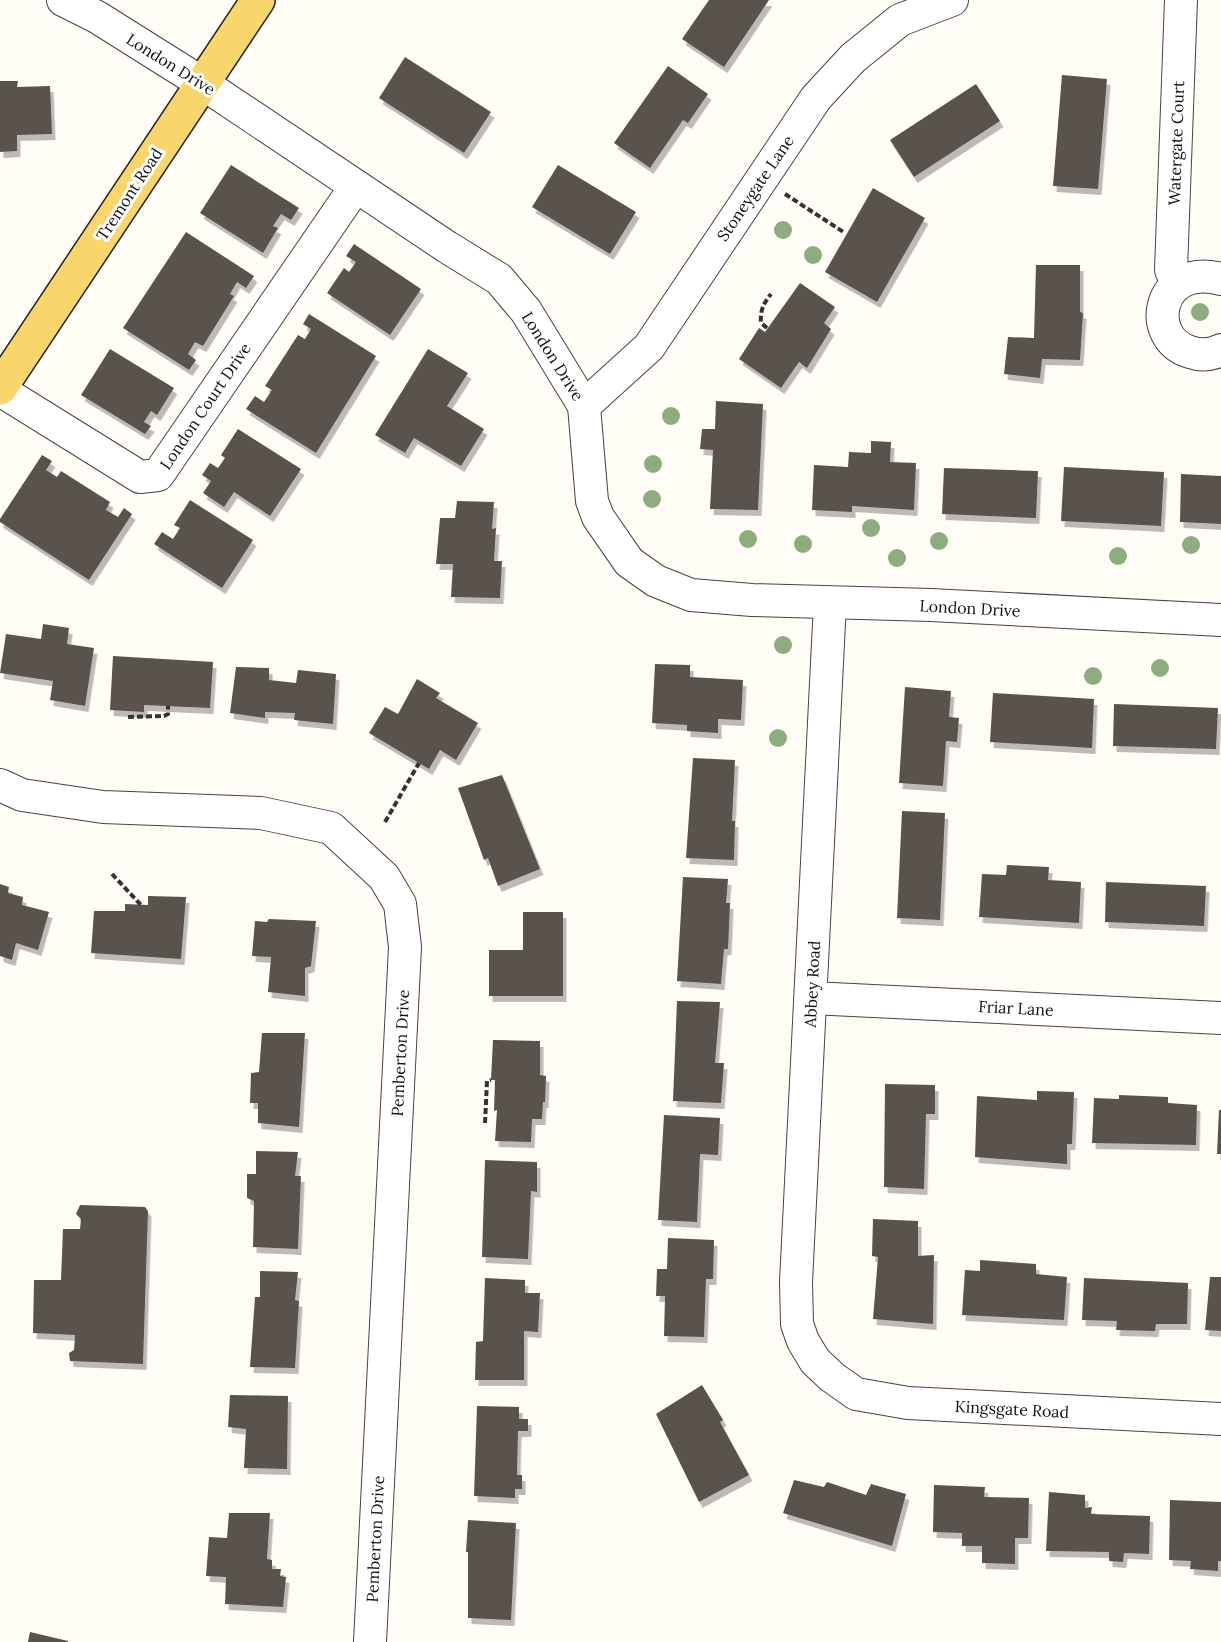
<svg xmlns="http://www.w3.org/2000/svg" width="1221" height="1642" font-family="Lora,serif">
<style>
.building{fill:#5a524d;filter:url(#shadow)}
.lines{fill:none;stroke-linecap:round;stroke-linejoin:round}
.street-casing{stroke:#444;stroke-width:34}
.primary-casing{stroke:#222;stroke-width:36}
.path{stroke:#333;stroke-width:4;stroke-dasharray:6 3;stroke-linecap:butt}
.street{stroke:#fff;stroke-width:32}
.primary{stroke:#f9d66b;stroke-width:33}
.tree{fill:#8dad7f}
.labels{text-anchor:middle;stroke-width:6;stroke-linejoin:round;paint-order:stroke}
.street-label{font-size:16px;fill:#111;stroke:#fff}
</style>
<defs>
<filter id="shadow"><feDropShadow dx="3.5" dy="6" stdDeviation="0" flood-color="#0004"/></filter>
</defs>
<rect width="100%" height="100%" fill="#fffdf5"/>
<g class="building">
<polygon points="709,0 769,0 724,67 682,39"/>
<polygon points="405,57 491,112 464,153 379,98"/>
<polygon points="668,66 708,94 688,123 683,120 650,168 614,143"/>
<polygon points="1062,75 1107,79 1098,189 1053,186"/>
<polygon points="0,81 18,81 17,87 50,86 52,134 17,135 17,151 0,152"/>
<polygon points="976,84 1000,121 914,177 890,140"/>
<polygon points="231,165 299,208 291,220 281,214 273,226 278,228 263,253 200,213"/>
<polygon points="558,165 636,212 610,254 532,207"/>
<polygon points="873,188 925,218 877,302 825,272"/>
<polygon points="186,232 254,276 246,288 237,282 230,294 234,296 203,346 195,342 188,354 196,360 189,370 123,328"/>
<polygon points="354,244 421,289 390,335 327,293 344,268 349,272 356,262 346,256"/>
<polygon points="1036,265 1080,265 1080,312 1083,313 1080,360 1042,359 1040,378 1004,374 1008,337 1034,338"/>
<polygon points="800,283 835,307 824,323 831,329 807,368 799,362 781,388 739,359 759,328 765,332"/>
<polygon points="309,314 376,356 316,453 246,409 255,396 264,402 272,390 265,386 298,335 305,339 311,329 303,324"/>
<polygon points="110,349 174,388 157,415 151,411 144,422 151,426 145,434 81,395"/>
<polygon points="428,349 468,373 447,406 484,429 461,466 414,438 405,453 375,435"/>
<polygon points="716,401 763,404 758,510 710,509 713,450 700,449 702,429 715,429"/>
<polygon points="238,429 301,469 270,516 234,492 224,507 203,493 211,481 202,475 210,463 218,468 225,458 221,455"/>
<polygon points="871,441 891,442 890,462 916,463 914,510 852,506 852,512 812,510 814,465 848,467 849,452 871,453"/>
<polygon points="42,455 52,461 46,470 57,477 61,471 110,502 106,510 118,517 124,508 132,514 89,580 0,522 0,519"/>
<polygon points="1064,467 1164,472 1161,526 1061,521"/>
<polygon points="944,468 1038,471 1036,518 942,514"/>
<polygon points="1181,474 1221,476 1221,524 1180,522"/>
<polygon points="190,500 253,540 222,588 154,544 162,532 173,539 180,528 174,525"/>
<polygon points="457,501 494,502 492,529 496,528 494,561 502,561 500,598 451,597 453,564 436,564 440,518 455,518"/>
<polygon points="43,624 69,628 67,644 94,648 85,706 50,700 53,681 0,673 6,634 41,639"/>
<polygon points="113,656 213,662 210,708 144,705 144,712 110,710"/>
<polygon points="655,664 690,665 690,677 743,680 741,720 718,719 718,733 687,731 687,725 652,723"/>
<polygon points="236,667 269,668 269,680 296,683 298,670 336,674 333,724 294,720 295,713 265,712 265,718 230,713"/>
<polygon points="417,679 440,693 436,698 478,723 456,760 440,750 429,769 369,733 385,707 398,714"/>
<polygon points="905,687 951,691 949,717 959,718 957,742 946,741 943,786 899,783"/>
<polygon points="993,693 1094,699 1092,748 990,742"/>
<polygon points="1114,704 1218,708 1216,749 1113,746"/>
<polygon points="693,758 735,760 732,821 735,821 734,860 686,858"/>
<polygon points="502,775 540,869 498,886 488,858 484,860 458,788"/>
<polygon points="902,811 945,813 940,920 897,918"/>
<polygon points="1007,865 1049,867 1048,880 1081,882 1079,923 979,917 982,874 1006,875"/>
<polygon points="683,877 728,879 726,903 730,903 728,949 724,949 721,984 677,981"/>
<polygon points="1106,882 1206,886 1204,926 1105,922"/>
<polygon points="0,884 9,887 8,893 23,897 22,905 49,912 38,950 16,943 12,960 0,956"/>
<polygon points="148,896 186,897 181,959 91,953 94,911 125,911 125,904 148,905"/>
<polygon points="523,912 563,912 563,996 489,996 489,950 523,950"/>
<polygon points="269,919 316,921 311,966 305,968 305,996 268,992 271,957 252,956 255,921 267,922"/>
<polygon points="677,1001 720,1002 715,1063 724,1063 721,1103 673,1101"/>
<polygon points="262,1033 305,1033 299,1127 258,1123 258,1103 250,1103 251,1073 259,1072"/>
<polygon points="493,1040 540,1041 540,1075 546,1076 545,1102 543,1102 542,1119 532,1119 531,1142 495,1141 497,1110 494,1111 495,1080 491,1080"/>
<polygon points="885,1084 935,1085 935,1114 926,1114 924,1189 884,1187"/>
<polygon points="1037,1091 1074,1092 1072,1144 1067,1144 1067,1164 975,1157 977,1096 1037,1100"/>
<polygon points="1119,1095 1168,1097 1168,1103 1197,1105 1196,1145 1092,1143 1094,1098 1119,1099"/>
<polygon points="1219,1110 1221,1110 1221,1154 1217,1154"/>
<polygon points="664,1115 720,1118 718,1155 700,1154 697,1222 658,1220"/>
<polygon points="256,1151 298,1152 295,1176 301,1176 298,1249 253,1247 254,1201 247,1198 247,1174 256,1174"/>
<polygon points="485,1160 537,1162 537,1192 531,1191 528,1259 482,1257"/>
<polygon points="80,1205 145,1207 148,1211 143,1364 70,1361 69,1353 74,1350 75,1335 33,1333 34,1280 61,1280 63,1229 80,1229 81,1219 76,1214"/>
<polygon points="873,1219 918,1221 918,1256 934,1255 933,1324 873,1319 878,1257 872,1256"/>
<polygon points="668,1238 714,1240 713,1279 706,1279 704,1337 664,1336 665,1296 656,1296 657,1269 667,1269"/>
<polygon points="980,1260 1036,1264 1036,1274 1067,1277 1064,1320 962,1315 965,1270 980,1271"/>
<polygon points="260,1271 298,1272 295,1300 299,1301 295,1368 250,1367 255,1297 260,1297"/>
<polygon points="1210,1277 1221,1277 1221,1331 1205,1330"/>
<polygon points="485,1278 525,1280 525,1293 540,1293 538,1332 524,1331 524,1380 475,1380 476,1342 483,1341"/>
<polygon points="1084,1278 1188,1283 1187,1324 1156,1324 1155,1331 1116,1330 1117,1321 1082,1320"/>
<polygon points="702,1385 723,1420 720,1422 749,1475 699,1502 656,1414"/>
<polygon points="230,1395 288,1396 287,1469 244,1468 246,1429 228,1427"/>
<polygon points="477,1406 519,1407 519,1419 528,1419 528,1431 518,1431 517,1475 522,1475 522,1489 515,1489 515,1498 474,1496"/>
<polygon points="794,1480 824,1487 827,1482 866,1495 871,1484 906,1494 892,1546 783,1513"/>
<polygon points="934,1485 985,1487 984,1497 1029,1498 1028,1538 1015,1538 1015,1564 982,1563 982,1546 962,1546 962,1533 933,1532"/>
<polygon points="1049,1492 1085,1495 1085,1508 1092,1507 1091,1514 1150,1516 1149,1554 1124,1553 1123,1562 1109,1561 1109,1552 1046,1551"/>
<polygon points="1170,1500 1221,1502 1221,1561 1218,1561 1218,1571 1190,1569 1191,1561 1169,1560"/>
<polygon points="229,1513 270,1513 267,1559 272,1560 272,1569 281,1569 280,1576 286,1577 283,1607 225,1604 226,1577 206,1576 209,1537 227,1538"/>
<polygon points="468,1520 516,1523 511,1620 468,1618 468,1552 466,1552"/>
<polygon points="30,1632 68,1641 68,1642 28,1642"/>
</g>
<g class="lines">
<g class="street-casing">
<g id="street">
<polyline points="63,0 97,17 202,83 447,247 499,279 526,311 584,406 592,501 598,517 629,562 656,581 691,595 752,600 931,605 1221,620"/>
<path d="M 1221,279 C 1157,262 1144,338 1190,352 C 1201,356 1211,355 1221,350"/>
<polyline points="1177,284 1171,270 1181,0"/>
<polyline points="0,390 140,477 158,475 356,186"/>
<polyline points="584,406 649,347 816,98 853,58 900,20 952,0"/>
<polyline points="830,603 796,1282 797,1324 803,1341 815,1361 832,1377 856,1394 908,1403 1221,1419"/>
<polyline points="0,785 22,795 103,807 261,813 331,828 384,877 400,904 405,947 370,1642"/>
<polyline points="811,998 1221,1018"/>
</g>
</g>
<g class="primary-casing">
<polyline id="primary" points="0,388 258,0"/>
</g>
<g class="path">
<polyline points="785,194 845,233"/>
<path d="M 767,328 L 761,323 C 760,311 763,304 771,294"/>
<polyline points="128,717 164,716 168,714 168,706"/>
<polyline points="385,822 419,763"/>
<polyline points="112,874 141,905"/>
<polyline points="485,1123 487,1081 491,1080"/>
</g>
<use href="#street" class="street"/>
<use href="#primary" class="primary"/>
</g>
<g class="tree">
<circle cx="783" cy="230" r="9"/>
<circle cx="813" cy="255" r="9"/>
<circle cx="1200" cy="312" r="9"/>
<circle cx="671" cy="416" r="9"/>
<circle cx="653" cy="464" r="9"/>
<circle cx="652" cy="499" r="9"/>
<circle cx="871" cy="528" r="9"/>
<circle cx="748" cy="539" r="9"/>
<circle cx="939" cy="541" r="9"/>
<circle cx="803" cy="544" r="9"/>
<circle cx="1191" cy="545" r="9"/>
<circle cx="1118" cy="556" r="9"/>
<circle cx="897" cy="558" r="9"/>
<circle cx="783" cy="645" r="9"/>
<circle cx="1160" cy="668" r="9"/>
<circle cx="1093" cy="676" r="9"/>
<circle cx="778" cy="738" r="9"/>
</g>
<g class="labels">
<g class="street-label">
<text transform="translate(171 64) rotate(32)" y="6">London Drive</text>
<text transform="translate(1176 143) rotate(-88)" y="6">Watergate Court</text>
<text transform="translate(755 188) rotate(-56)" y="6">Stoneygate Lane</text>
<text transform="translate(129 194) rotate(-57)" y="6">Tremont Road</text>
<text transform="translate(553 356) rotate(58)" y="6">London Drive</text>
<text transform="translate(205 406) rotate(-56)" y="6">London Court Drive</text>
<text transform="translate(970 608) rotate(3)" y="6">London Drive</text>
<text transform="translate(812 984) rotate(-87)" y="6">Abbey Road</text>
<text transform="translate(1016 1008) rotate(3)" y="6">Friar Lane</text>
<text transform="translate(400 1053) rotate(-87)" y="6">Pemberton Drive</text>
<text transform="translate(1012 1409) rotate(3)" y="6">Kingsgate Road</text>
<text transform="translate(375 1539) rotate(-87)" y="6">Pemberton Drive</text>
</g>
</g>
</svg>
